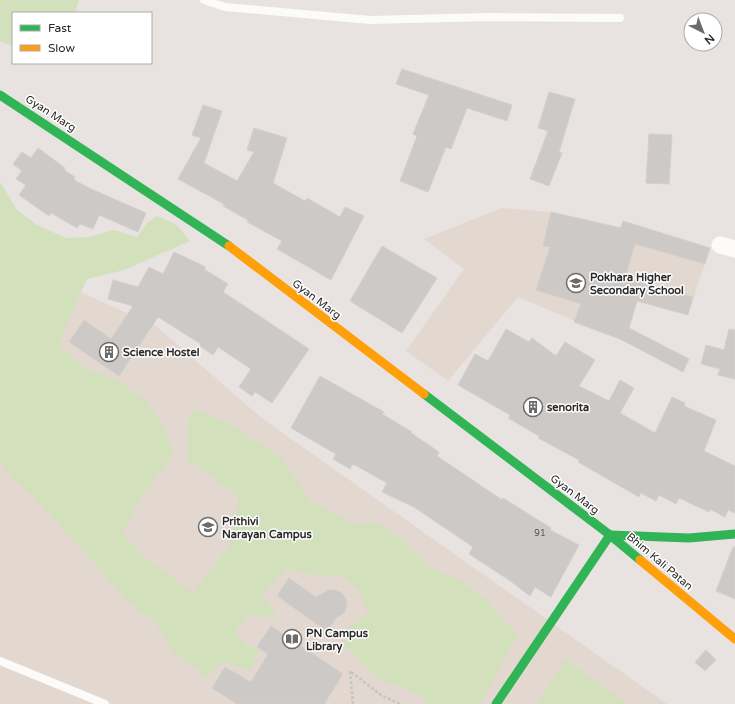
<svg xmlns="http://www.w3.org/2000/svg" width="735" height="704" font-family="'Varela Round',sans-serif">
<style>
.education{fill:#e2d8cf}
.green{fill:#d2e0bb}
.building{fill:#cdc9c7;stroke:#d3cfcc}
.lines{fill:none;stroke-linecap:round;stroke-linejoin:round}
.path{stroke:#c6c5c5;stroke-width:2.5;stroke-dasharray:3 2;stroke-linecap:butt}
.lane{stroke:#fcfbfa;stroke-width:8}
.street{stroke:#fcfbfa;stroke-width:17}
.fast{stroke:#30b455;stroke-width:9}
.slow{stroke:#ff9f0a;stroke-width:9}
.labels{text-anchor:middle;stroke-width:3;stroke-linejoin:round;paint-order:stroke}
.number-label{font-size:9px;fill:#545453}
.street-label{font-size:11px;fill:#2a2a2a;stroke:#fff}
.poi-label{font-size:11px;font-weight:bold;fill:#2a2a2a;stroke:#fff;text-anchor:start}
</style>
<rect width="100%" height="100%" fill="#e8e3e0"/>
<g class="education">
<polygon points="501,208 551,212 619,228 623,221 710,248 688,315 639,301 612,335 608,335 518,297 448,381 406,351 464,269 424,239"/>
<polygon points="0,262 38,273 156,326 263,419 667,704 0,704"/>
</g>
<g class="green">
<polygon points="0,0 79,0 75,13 13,13 13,46 0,41"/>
<polygon points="0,182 17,210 37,225 66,238 89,237 114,230 137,237 147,223 157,216 177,225 190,241 124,270 87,279 58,344 83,367 117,380 148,403 166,432 173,455 136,505 122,533 143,556 193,593 230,545 239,497 187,459 188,424 193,409 227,422 282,458 310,501 354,524 376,522 400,538 429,567 459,580 485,598 506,623 518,633 480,704 428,704 418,693 379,680 344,645 343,631 368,614 360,592 342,575 317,576 287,568 261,596 276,612 270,618 248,614 235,632 246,645 260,649 250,671 223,661 206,677 172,651 154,621 127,601 105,575 34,497 13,478 0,462"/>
<polygon points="565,659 627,704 538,704"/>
</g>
<g class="building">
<polygon points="402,69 512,105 507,121 467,108 451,149 446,147 428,192 400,181 417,136 413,134 429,95 396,84"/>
<polygon points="549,92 575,99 559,152 562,153 549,186 530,179 548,131 538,128"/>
<polygon points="203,105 222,111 204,163 237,181 254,152 247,150 254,128 287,138 273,183 305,201 307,198 340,217 345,207 364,216 331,280 277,249 282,241 247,222 248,220 223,206 224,204 178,179 201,138 192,135"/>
<polygon points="649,134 672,135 669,184 646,183"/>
<polygon points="38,148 65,168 64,170 75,177 74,180 91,189 146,213 138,232 99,215 93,229 80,224 77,228 51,213 49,216 19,195 26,185 16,179 22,171 13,164 22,152 31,158"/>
<polygon points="551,212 621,228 623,221 710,248 705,264 635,244 625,278 693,297 688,315 637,301 629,328 689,359 683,372 620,339 574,322 581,304 536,290 550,247 543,246"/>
<polygon points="382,246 437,278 402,333 350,301"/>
<polygon points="174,252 206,267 204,269 228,284 223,292 309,349 272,403 255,392 252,396 239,387 251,369 218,347 213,355 200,346 201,344 158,317 119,376 69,342 84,320 111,339 133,306 108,299 113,280 138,287 149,267 163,274"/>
<polygon points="506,329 529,342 532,338 556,356 565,342 595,360 579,386 609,401 620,380 634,388 620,413 655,433 672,397 685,403 684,406 716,420 704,451 735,466 735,513 728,510 725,517 710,509 709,512 679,498 676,504 659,495 656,501 641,493 639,497 578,462 579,460 538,438 539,436 508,418 510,415 458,385 475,354 488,361"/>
<polygon points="729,329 735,330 735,379 718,375 720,369 701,364 706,345 724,350"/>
<polygon points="320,376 384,412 382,414 412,432 411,433 439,452 437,456 502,500 503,498 551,528 550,530 579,545 551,597 535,587 530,596 509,580 469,554 473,547 414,507 382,492 387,483 353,464 350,469 333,459 336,454 291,428"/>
<polygon points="733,547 735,547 735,599 716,591"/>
<polygon points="289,578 316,597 329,590 336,590 342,593 346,599 347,606 344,613 336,618 327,631 277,596"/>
<polygon points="271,626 343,674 324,704 237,704 212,688 225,667 251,682 268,654 257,647"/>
<polygon points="706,650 716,660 705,671 695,662"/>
</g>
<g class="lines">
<polyline class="path" points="353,704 350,671 381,695 400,704"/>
<g class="lane">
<polyline points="204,0 225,7 370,20 490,17 620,18"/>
<polyline points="0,661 105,704"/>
</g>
<polyline class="street" points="720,245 735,249"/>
<g class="fast">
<polyline points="0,95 229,246"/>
<polyline points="424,394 610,535 640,560"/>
<polyline points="610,535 689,538 735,534"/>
<polyline points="496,704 610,535"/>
</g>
<g class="slow">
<polyline points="229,246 424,394"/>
<polyline points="640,560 735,639"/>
</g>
</g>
<defs>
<g id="university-ring" transform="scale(1)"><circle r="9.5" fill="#fff" stroke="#6c6b6a" stroke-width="1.5"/><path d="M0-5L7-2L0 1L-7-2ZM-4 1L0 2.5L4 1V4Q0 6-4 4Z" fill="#6c6b6a"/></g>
<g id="building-ring" transform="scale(1)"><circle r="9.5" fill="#fff" stroke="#6c6b6a" stroke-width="1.5"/><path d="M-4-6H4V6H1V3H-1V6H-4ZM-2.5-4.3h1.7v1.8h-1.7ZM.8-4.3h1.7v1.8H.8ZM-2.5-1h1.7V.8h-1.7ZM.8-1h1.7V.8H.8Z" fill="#6c6b6a"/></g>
<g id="library-ring" transform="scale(1)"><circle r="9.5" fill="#fff" stroke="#6c6b6a" stroke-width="1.5"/><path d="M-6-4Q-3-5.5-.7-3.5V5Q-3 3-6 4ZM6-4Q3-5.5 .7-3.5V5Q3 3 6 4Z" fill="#6c6b6a"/></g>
</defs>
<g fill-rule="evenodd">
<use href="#university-ring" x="576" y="283"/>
<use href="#building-ring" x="109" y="352"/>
<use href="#building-ring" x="533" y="407"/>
<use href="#university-ring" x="208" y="527"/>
<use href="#library-ring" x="292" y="639"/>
</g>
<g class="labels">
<g class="number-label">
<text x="540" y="536">91</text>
</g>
<g class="street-label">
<text transform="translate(51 113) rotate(33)" y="4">Gyan Marg</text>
<text transform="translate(317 299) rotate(37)" y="4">Gyan Marg</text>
<text transform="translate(575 494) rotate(37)" y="4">Gyan Marg</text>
<text transform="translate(660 561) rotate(40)" y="4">Bhim Kali Patan</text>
</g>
<g class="poi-label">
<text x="590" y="281">Pokhara Higher<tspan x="590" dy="13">Secondary School</tspan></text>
<text x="123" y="356">Science Hostel</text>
<text x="547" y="411">senorita</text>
<text x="222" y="525">Prithivi<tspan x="222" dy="13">Narayan Campus</tspan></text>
<text x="306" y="637">PN Campus<tspan x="306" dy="13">Library</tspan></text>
</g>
</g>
<rect x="12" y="12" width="140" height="52" fill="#ffffff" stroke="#aaaaaa"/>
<rect x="20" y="25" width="20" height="6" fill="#30b455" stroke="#aaaaaa"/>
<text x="48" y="32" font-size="12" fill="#2a2a2a">Fast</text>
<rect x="20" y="45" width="20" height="6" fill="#ff9f0a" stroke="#aaaaaa"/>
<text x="48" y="52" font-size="12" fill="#2a2a2a">Slow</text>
<g transform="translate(703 32) rotate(138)"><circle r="19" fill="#ffffff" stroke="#aaaaaa"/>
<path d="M0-3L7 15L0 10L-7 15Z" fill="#6c6b6a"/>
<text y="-6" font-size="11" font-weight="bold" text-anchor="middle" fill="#2a2a2a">N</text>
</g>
</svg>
